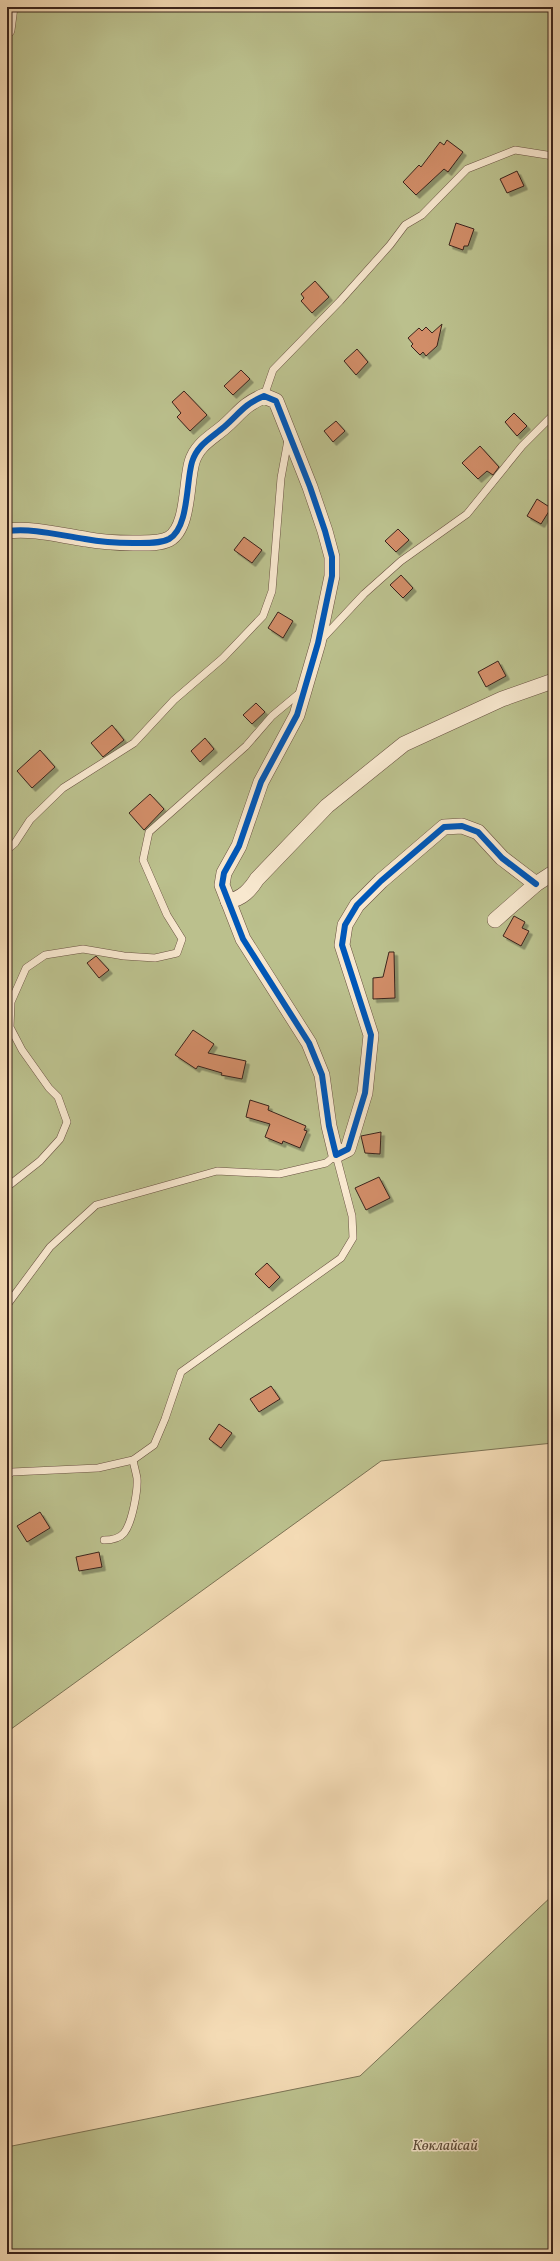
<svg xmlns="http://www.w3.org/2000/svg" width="560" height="2261" font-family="Vollkorn,serif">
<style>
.green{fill:#bbc08d;stroke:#7b7254}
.building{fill:#d18d67;stroke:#3b241c;filter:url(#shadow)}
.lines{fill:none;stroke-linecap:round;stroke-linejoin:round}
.service-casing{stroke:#695242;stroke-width:8}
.minor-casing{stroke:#695242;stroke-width:16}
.service{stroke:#f8e8cf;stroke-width:7}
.minor{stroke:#f8e8cf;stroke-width:15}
.cycleway-casing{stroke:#f8e8cf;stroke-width:8}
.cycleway{stroke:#0057b8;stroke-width:6}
.labels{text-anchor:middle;stroke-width:3;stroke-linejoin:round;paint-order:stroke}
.park-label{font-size:15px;font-style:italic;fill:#5b4b38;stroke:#f8e8cf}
</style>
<defs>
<filter id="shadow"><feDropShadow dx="3.5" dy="3.5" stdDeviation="0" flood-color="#0004"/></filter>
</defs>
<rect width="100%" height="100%" fill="#f4dbb5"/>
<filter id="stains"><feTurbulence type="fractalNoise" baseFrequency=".005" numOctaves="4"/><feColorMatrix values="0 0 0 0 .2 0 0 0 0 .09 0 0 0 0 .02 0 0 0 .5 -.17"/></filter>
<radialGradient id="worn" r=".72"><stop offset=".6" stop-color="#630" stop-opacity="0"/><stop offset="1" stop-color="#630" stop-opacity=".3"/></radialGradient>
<g class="green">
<polygon points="7,7 553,7 553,1443 381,1461 7,1732"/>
<polygon points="553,1895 553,2254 7,2254 7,2147 360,2076"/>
</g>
<g class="building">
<polygon points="447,140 463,152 448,172 444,169 416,195 403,182 419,165 421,167 440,142 444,145"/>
<polygon points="517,171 524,186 507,193 500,179"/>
<polygon points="456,223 474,229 468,246 464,246 463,250 449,245"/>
<polygon points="315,281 329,297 312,313 301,301 304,298 301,294"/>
<polygon points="442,324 437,346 426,356 423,352 420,355 411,346 413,344 408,338 419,328 422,331 426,327 432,333"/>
<polygon points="357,349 368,362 356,375 344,361"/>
<polygon points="241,370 250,379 233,395 224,386"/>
<polygon points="184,391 207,415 190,431 177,417 181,413 172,402"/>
<polygon points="514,413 527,426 517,436 505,422"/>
<polygon points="336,421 345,431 333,442 324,431"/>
<polygon points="480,446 499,467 493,475 487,471 478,479 462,463"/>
<polygon points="537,499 551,508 541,524 527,516"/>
<polygon points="398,529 409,540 396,552 385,541"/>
<polygon points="244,537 262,550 252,563 234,550"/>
<polygon points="401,575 413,588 403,598 390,585"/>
<polygon points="278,612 293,621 283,638 268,628"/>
<polygon points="498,661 506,676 486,687 478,672"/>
<polygon points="256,703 265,712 252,724 243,715"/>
<polygon points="112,725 124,740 103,757 91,743"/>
<polygon points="205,738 214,749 200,762 191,751"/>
<polygon points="40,750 55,767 32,788 17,771"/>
<polygon points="150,794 164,809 144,830 129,813"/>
<polygon points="514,916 525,922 522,928 529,931 521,946 503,936"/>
<polygon points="389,952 394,952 395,998 373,999 373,978 383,977"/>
<polygon points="96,956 109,970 99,978 87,963"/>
<polygon points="193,1030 214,1044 208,1053 246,1061 242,1079 221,1075 222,1073 198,1066 196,1069 175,1055"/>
<polygon points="250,1100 269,1106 268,1110 306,1126 304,1130 307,1131 300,1148 283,1141 282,1144 265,1137 270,1124 246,1117"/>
<polygon points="381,1132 380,1154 365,1153 361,1136"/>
<polygon points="379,1177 390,1198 366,1210 355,1188"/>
<polygon points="267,1263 280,1277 269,1288 255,1274"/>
<polygon points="271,1386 280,1399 259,1412 250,1399"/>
<polygon points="219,1424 232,1433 221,1448 209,1439"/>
<polygon points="40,1512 50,1528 27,1542 17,1526"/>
<polygon points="99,1552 102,1567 79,1571 76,1557"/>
</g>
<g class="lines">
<g class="service-casing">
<g id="service">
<polyline points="264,396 273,370 340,301 390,245 405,225 422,215 467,169 515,150 553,156"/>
<polyline points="321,640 364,594 401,561 467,514 522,446 553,415"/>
<polyline points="7,850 15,843 30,820 63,788 134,743 174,700 223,658 263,616 272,591 281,478 288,440"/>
<polyline points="7,1187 40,1161 60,1139 67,1122 58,1097 49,1088 22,1050 10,1027 11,1002 26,968 45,955 83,949 124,956 155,958 177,953 182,939 167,915 143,860 149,832 246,746 272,716 302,691"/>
<polyline points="7,1305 50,1247 96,1205 217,1171 279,1174 326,1163 336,1155 352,1216 353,1238 341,1258 181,1372 165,1419 154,1445 133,1460 98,1468 12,1472 7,1476"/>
<path d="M 104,1540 C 111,1540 119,1539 124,1533 C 132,1523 138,1491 137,1478 C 136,1472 134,1466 133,1460"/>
</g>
</g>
<g class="minor-casing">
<g id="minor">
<polyline points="7,30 10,7"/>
<path d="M 7,531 C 34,528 58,535 85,539 C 101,542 117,543 133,543 C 144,543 159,544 169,539 C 189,528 186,482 192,462 C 197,445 211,438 224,427 C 240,413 243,405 264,396 L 276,401 L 310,487 L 325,531 L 332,557 L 332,576 L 318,643 L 297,715 L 261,782 L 239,846 L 224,873 L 222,885 L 243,939 L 309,1043 L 322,1075 L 329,1126 L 336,1155 L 348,1149 L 365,1093 L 371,1035 L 342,945 L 345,925 L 357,905 L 381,881 L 444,827 L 462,826 L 478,832 L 502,858 L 536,884"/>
<path d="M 228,901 C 242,899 250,890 257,879 L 327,806 L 404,744 L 502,699 L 553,681"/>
<polyline points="495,920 536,884 553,873"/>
</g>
</g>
<use href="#service" class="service"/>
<use href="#minor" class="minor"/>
<g class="cycleway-casing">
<path id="cycleway" d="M 7,531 C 34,528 58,535 85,539 C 101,542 117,543 133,543 C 144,543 159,544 169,539 C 189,528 186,482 192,462 C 197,445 211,438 224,427 C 240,413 243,405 264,396 L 276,401 L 310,487 L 325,531 L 332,557 L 332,576 L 318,643 L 297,715 L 261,782 L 239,846 L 224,873 L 222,885 L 243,939 L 309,1043 L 322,1075 L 329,1126 L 336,1155 L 348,1149 L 365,1093 L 371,1035 L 342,945 L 345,925 L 357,905 L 381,881 L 444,827 L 462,826 L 478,832 L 502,858 L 536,884"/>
</g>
<use href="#cycleway" class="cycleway"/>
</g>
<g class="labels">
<g class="park-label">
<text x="445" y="2150">Көклайсай</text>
</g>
</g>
<rect width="560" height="2261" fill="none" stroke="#f4dbb5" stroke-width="24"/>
<rect x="8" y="8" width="544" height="2245" fill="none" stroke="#3b241c" stroke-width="2"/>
<rect x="12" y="12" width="536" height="2237" fill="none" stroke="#3b241c"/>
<rect width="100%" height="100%" filter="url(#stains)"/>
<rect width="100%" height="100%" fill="url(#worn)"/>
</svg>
